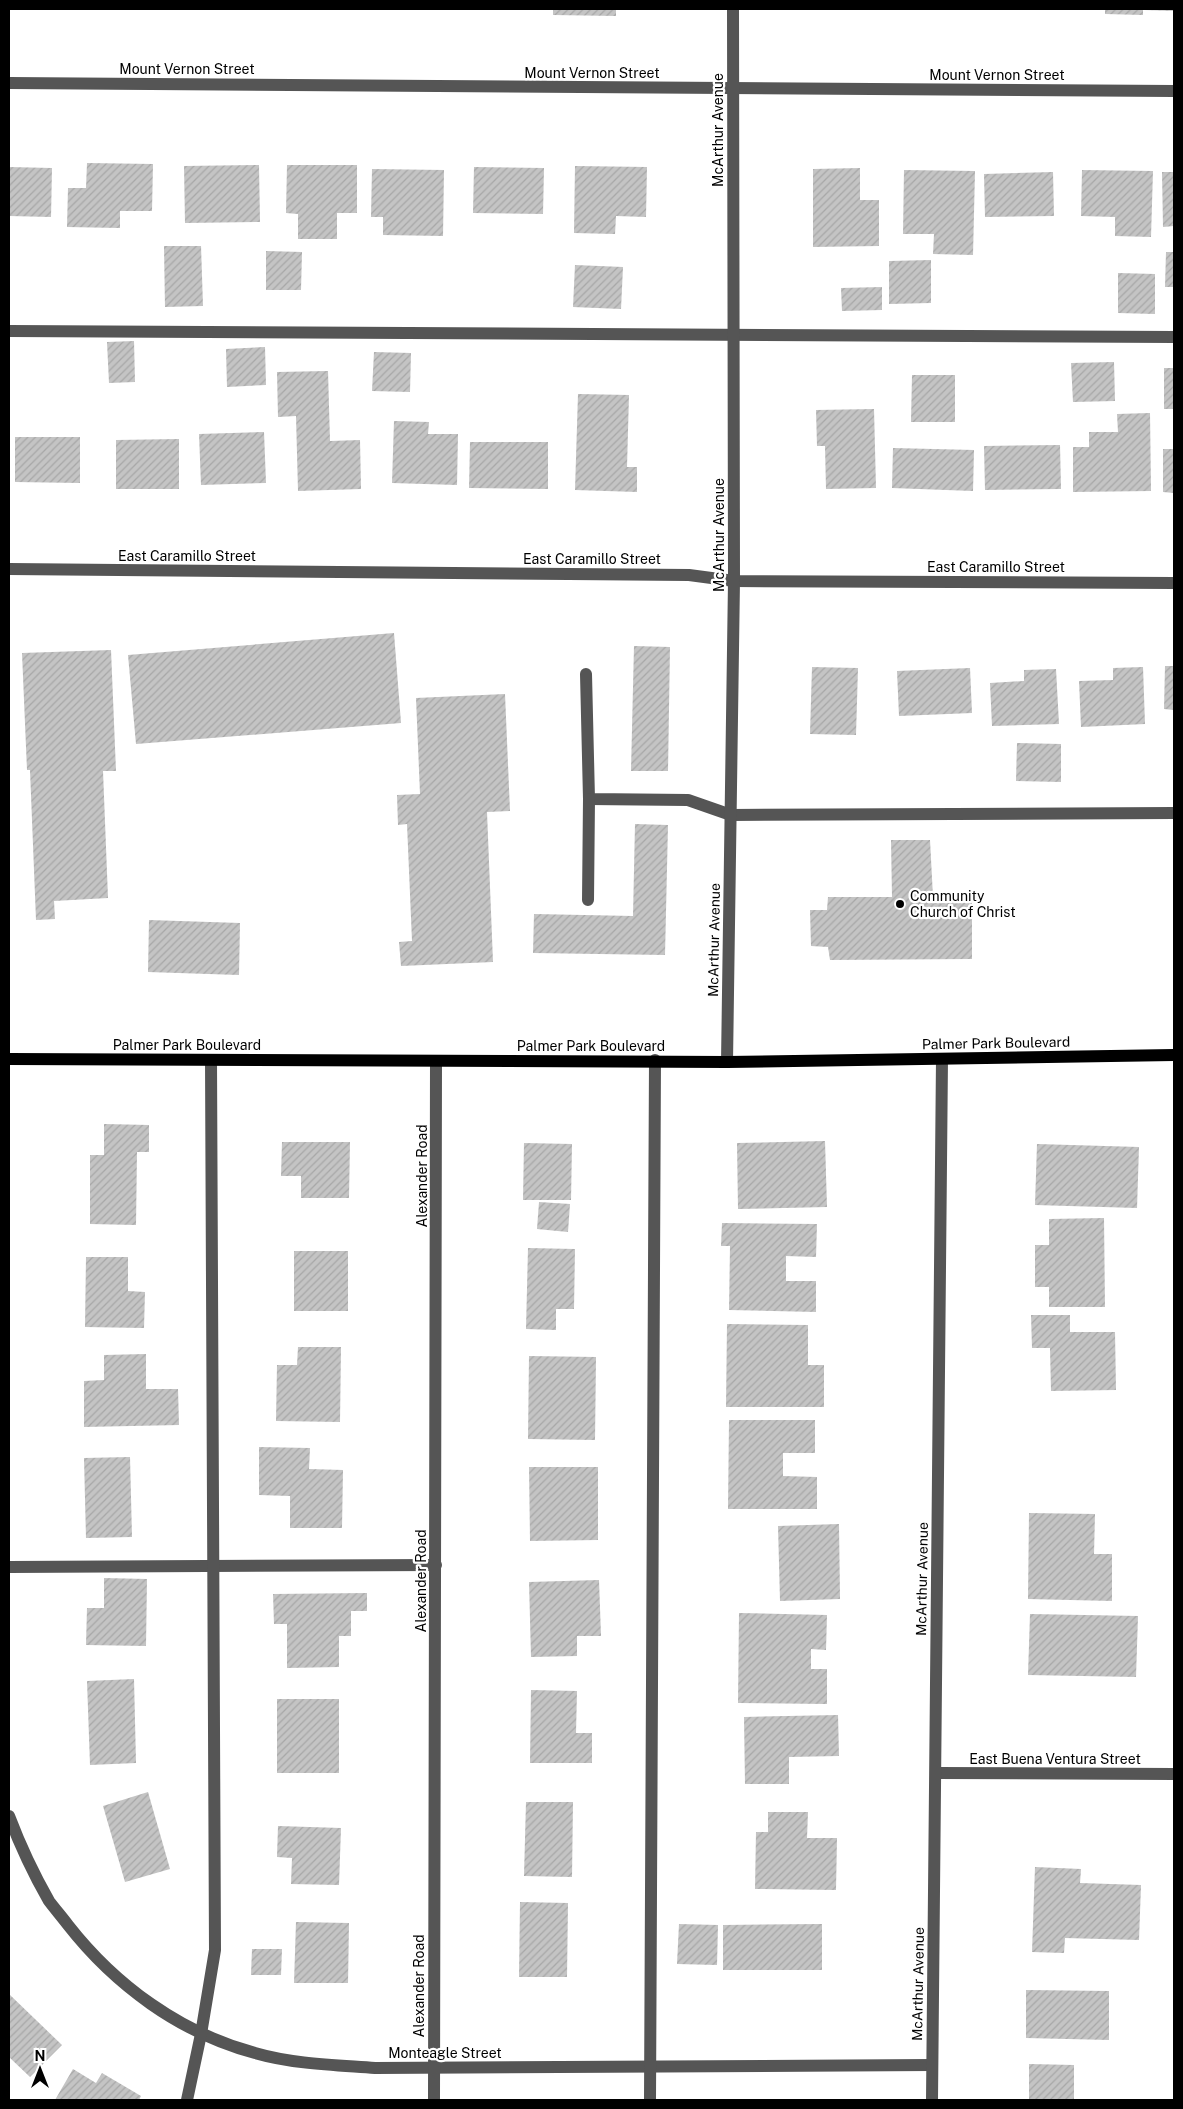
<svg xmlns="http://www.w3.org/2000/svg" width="1183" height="2109" font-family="'Public Sans',sans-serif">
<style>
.building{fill:url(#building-hatch)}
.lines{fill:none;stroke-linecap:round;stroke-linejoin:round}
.minor{stroke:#555;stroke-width:12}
.major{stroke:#000;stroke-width:12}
.poi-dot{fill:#000;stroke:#fff;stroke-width:2}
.labels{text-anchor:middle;stroke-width:4.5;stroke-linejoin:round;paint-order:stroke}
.street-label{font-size:14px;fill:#000;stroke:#fff}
.poi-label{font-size:14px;fill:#000;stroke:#fff;text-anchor:start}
</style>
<defs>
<pattern id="building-hatch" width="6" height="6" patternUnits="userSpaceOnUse" patternTransform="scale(1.25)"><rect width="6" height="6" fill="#c4c4c4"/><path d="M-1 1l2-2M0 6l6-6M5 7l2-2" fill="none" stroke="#a7a7a7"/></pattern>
</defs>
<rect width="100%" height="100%" fill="#fff"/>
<g class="building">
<polygon points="553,9 616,9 616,16 553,15"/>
<polygon points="1105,9 1143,9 1143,15 1105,14"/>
<polygon points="1144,9 1174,9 1174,11 1144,10"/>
<polygon points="87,163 153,164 152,211 120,211 120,228 67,227 68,188 86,188"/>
<polygon points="259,165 260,222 185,223 184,166"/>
<polygon points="287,165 357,165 357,213 337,213 337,239 298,239 298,214 286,213"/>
<polygon points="575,166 647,167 646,217 616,216 615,234 574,233"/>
<polygon points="9,167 52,168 51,217 9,216"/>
<polygon points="474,167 544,168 543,214 473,213"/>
<polygon points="860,168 860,200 879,200 879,246 813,247 813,169"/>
<polygon points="372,169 444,170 443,236 383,235 383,217 371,217"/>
<polygon points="904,170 975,171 973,255 933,254 934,234 903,234"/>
<polygon points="1082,170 1153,171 1151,237 1115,236 1115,217 1081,216"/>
<polygon points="1053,172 1054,216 985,217 984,174"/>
<polygon points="1162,172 1174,172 1174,226 1163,227"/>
<polygon points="164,246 201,246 203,306 165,307"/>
<polygon points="266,251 302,252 301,290 266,290"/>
<polygon points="1166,252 1174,252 1174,287 1165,287"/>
<polygon points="931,260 931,303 889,304 889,261"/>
<polygon points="575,265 623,267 621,309 573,307"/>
<polygon points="1118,273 1155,274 1155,314 1118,313"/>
<polygon points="882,287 882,310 842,311 841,288"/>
<polygon points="134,341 135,382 109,383 107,342"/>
<polygon points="265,347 266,385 227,387 226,349"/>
<polygon points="374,352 411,353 410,392 372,391"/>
<polygon points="1114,362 1115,401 1073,402 1071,363"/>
<rect x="1164" y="368" width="10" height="41"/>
<polygon points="328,371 330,441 360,440 361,489 298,491 296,416 278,417 277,372"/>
<polygon points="912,375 955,375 955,422 911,422"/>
<polygon points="578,394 629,395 627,467 637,467 637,492 575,490"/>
<polygon points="874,409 876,488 826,489 825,446 817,446 816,410"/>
<polygon points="1150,413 1151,491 1073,492 1073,447 1089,447 1089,432 1118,432 1117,414"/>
<polygon points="394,421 429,422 428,434 458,434 457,485 392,483"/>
<polygon points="264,432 266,483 201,485 199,434"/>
<polygon points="15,437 80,437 80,483 15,482"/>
<polygon points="179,439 179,489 116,489 116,440"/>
<polygon points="470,442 548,442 548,489 469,488"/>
<polygon points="1060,445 1061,489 985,490 984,446"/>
<polygon points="893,448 974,450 973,491 892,488"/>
<polygon points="1163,449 1174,449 1174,493 1163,492"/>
<polygon points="394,633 401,723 136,744 128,655"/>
<polygon points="634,646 670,647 668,771 631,771"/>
<polygon points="111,650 116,771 103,771 108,898 54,901 55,919 36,920 30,770 27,770 22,653"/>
<polygon points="1165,666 1174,666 1174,710 1164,709"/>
<polygon points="812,667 858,668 856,735 810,734"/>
<polygon points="1143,667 1145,724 1081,727 1079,681 1113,680 1113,668"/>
<polygon points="970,668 972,713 899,716 897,671"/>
<polygon points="1056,669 1059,724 992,726 990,683 1024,681 1024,670"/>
<polygon points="505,694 510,811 487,812 493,962 401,966 399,942 412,941 407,824 398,825 397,795 420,794 416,698"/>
<polygon points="1017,743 1061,744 1061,782 1016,781"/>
<polygon points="635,824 668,825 665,955 533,953 534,914 633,916"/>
<polygon points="891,840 930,840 933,897 972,897 972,959 830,960 828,947 811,946 810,910 827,910 828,897 892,897"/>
<polygon points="149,920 240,923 239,975 148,972"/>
<polygon points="104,1124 149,1125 149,1152 137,1152 136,1225 90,1224 90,1155 104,1155"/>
<polygon points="825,1141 827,1207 738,1209 737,1143"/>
<polygon points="282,1142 350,1142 349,1198 301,1198 301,1176 281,1176"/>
<polygon points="524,1143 572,1144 571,1200 523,1200"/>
<polygon points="1037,1144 1139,1147 1137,1208 1035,1205"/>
<polygon points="539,1202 570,1204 568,1232 537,1229"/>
<polygon points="1104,1218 1105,1307 1049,1307 1049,1287 1035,1287 1035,1245 1049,1245 1049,1219"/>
<polygon points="722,1223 817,1224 816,1257 786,1256 786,1281 816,1281 816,1312 729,1310 730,1246 721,1246"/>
<polygon points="528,1248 575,1249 574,1309 556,1309 556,1330 526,1329"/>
<rect x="294" y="1251" width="54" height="60"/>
<polygon points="86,1257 128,1257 128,1291 145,1292 144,1328 85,1327"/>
<polygon points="1031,1315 1070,1315 1070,1332 1115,1332 1116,1390 1051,1391 1050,1348 1032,1348"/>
<polygon points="727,1324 808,1325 808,1365 824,1365 824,1407 726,1407"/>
<polygon points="298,1347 341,1347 340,1422 276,1421 277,1365 297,1365"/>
<polygon points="146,1354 146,1389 178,1389 179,1425 84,1427 84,1381 104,1380 104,1355"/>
<polygon points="529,1356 596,1357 595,1440 528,1439"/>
<polygon points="729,1420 815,1420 815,1453 783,1453 783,1476 817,1477 817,1509 728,1509"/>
<polygon points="259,1447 310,1448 309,1469 343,1470 342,1528 290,1528 290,1496 259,1495"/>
<polygon points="130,1457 132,1537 86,1538 84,1458"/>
<polygon points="529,1467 598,1467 598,1540 530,1541"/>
<polygon points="1029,1513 1095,1514 1094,1554 1112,1554 1112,1601 1028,1599"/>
<polygon points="839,1524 840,1599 780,1601 778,1526"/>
<polygon points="104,1578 147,1579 146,1646 86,1645 87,1608 104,1608"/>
<polygon points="599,1580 601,1636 577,1636 577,1656 531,1657 529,1582"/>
<polygon points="367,1593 367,1611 351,1611 351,1636 339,1636 339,1667 287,1668 287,1624 274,1624 273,1594"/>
<polygon points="739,1613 827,1615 826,1650 811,1649 811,1669 827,1669 827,1704 738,1703"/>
<polygon points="1030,1614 1138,1616 1136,1677 1028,1675"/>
<polygon points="134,1679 136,1763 90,1765 87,1681"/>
<polygon points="531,1690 577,1691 576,1733 592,1733 592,1763 530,1763"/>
<rect x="277" y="1699" width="62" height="74"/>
<polygon points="838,1715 839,1756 789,1757 789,1784 745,1784 744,1717"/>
<polygon points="148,1792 170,1869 125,1882 103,1806"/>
<polygon points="526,1802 573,1802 572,1877 524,1876"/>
<polygon points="768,1812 808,1812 807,1838 837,1838 836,1890 755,1889 756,1832 768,1832"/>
<polygon points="278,1826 341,1828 339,1885 291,1884 292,1858 277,1857"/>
<polygon points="1035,1867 1081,1869 1080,1883 1141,1885 1139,1940 1065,1938 1064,1953 1032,1952"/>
<polygon points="520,1902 568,1903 567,1977 519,1977"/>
<polygon points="296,1922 349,1923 348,1983 294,1983"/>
<polygon points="679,1924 718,1925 717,1965 677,1964"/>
<polygon points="822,1924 822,1970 723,1970 723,1925"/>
<polygon points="252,1949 282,1949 281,1975 251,1975"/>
<polygon points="1026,1990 1109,1991 1109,2040 1026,2038"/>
<polygon points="9,1994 62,2045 30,2077 9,2057"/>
<polygon points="1029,2064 1074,2065 1074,2100 1029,2100"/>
<polygon points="73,2069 96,2083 102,2073 141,2096 139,2100 55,2100"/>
</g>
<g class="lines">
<g class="minor">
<polyline points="9,83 1174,91"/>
<polyline points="9,331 1174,337"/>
<polyline points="9,569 689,575 734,581 1174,583"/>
<polyline points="586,674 589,799 688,800 731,815 1174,813"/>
<polyline points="588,900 589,799"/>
<polyline points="727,1062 734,581 733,9"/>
<polyline points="9,1567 436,1565"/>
<polyline points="936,1773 1174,1774"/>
<path d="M 9,1816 C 20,1845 33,1873 49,1901 C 55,1909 62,1917 68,1925 C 115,1985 180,2033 255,2053 C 293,2064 335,2065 375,2068 L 932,2065"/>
<polyline points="187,2100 201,2034 215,1950 211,1060"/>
<polyline points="434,2100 436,1061"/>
<polyline points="650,2100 655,1060"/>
<polyline points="932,2100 942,1059"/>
</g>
<polyline class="major" points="9,1059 727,1062 1174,1055"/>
</g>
<circle class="poi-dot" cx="900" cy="904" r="5"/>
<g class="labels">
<g class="street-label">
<text x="187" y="74">Mount Vernon Street</text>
<text x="592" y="78">Mount Vernon Street</text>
<text x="997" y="80">Mount Vernon Street</text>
<text transform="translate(718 130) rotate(-90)" y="5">McArthur Avenue</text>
<text transform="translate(719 535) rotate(-90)" y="5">McArthur Avenue</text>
<text x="187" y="561">East Caramillo Street</text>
<text x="592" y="564">East Caramillo Street</text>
<text x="996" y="572">East Caramillo Street</text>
<text transform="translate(714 940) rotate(-89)" y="5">McArthur Avenue</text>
<text transform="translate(996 1043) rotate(-1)" y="5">Palmer Park Boulevard</text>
<text x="187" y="1050">Palmer Park Boulevard</text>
<text x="591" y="1051">Palmer Park Boulevard</text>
<text transform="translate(422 1176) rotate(-90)" y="5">Alexander Road</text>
<text transform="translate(922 1579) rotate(-89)" y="5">McArthur Avenue</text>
<text transform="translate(421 1581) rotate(-90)" y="5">Alexander Road</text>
<text x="1055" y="1764">East Buena Ventura Street</text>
<text transform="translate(918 1984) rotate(-89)" y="5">McArthur Avenue</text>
<text transform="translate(419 1986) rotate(-90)" y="5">Alexander Road</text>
<text x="445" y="2058">Monteagle Street</text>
</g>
<g class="poi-label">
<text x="910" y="901">Community<tspan x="910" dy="16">Church of Christ</tspan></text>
</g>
</g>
<rect width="1183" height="2109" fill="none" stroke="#000000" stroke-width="20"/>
<g transform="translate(40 2069)" stroke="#ffffff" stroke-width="4" paint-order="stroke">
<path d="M0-4L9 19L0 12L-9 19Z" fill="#000000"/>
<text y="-8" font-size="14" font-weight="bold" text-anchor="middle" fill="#000000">N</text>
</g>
</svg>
